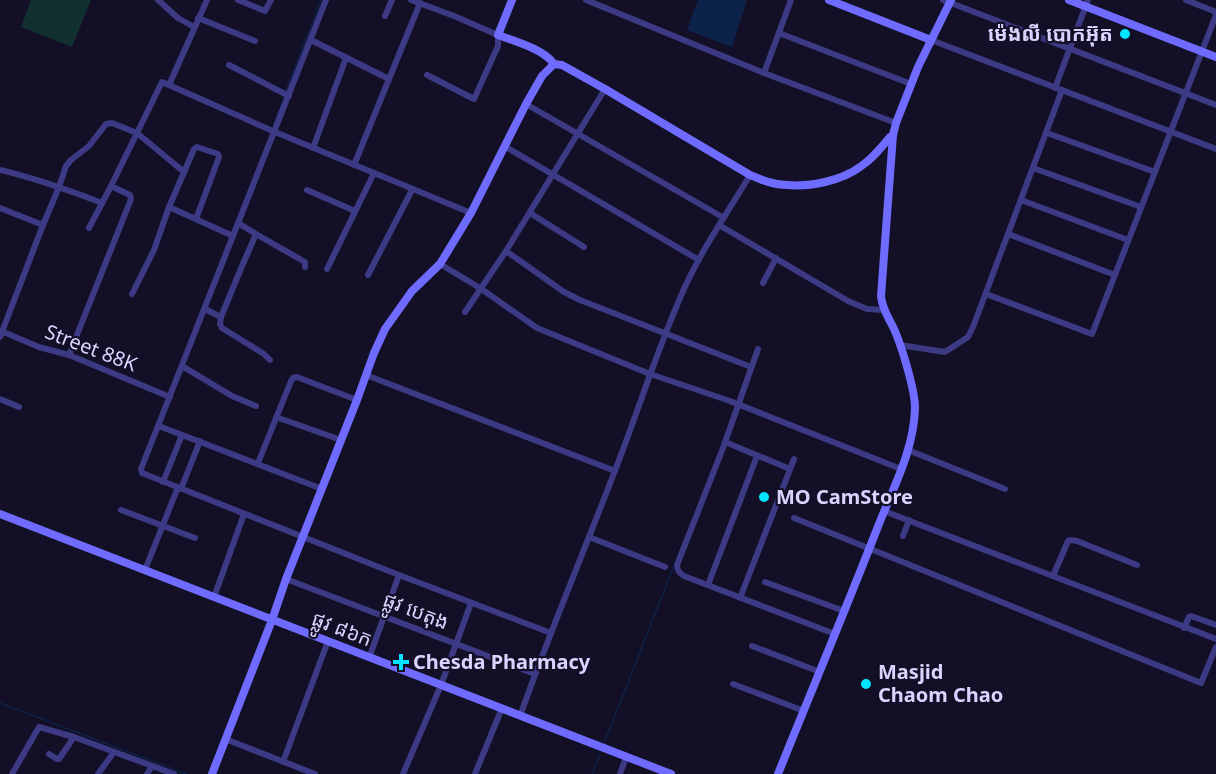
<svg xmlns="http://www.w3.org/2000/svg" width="1216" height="774" font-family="'Noto Sans','Noto Sans Khmer',sans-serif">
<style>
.green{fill:#12302f}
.water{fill:#0c2248}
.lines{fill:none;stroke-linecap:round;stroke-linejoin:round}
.stream{stroke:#0c2248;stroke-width:1.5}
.street{stroke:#3d3a85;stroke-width:6}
.secondary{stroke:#6f6bff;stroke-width:8}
.poi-dot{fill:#00e5ff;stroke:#130f26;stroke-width:2}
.labels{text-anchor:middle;stroke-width:4.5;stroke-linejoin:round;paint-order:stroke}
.poi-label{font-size:20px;font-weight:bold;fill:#d9d4ff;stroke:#130f26;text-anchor:start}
.street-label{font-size:20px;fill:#d9d4ff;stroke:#130f26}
</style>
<rect width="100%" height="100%" fill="#130f26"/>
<polygon class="green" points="31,0 91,0 72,47 21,27"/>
<polygon class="water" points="698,0 747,0 732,47 687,30"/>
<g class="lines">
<g class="stream">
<polyline points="285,93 321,0"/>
<polyline points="274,124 284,98"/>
<polyline points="0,703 186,774"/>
<polyline points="604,743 674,566"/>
<polyline points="592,774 600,755"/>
</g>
<g class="street">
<polyline points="158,0 178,18 194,27"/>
<polyline points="238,0 265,11 271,0"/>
<polyline points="326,0 141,469 142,473 399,575 551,633"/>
<polyline points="411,0 454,16 498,35 498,46 474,99 427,75"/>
<polyline points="586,0 764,73 896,123"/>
<polyline points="943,0 1216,105"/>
<polyline points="1186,0 1216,12"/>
<polyline points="385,16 392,0"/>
<polyline points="198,18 255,41"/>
<polyline points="779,33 911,84"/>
<polyline points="311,40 389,79"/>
<polyline points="931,40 1216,149"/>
<polyline points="229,65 289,96"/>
<polyline points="764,73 791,0"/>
<polyline points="169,85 207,0"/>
<polyline points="1055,88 1088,0"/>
<polyline points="526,104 724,218"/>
<polyline points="1047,133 1155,172"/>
<polyline points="506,147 699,260"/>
<polyline points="313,148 346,58"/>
<polyline points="354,165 420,3"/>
<polyline points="1033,168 1141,207"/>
<path d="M 0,170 C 35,178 68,190 102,203"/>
<polyline points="307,190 355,211"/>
<polyline points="1021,200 1128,240"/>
<polyline points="169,207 233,236"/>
<polyline points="0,208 43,225"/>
<polyline points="530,213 584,247"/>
<polyline points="719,225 848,301 867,309 884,310"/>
<polyline points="89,228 111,186 162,82 275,132 471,213"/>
<polyline points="256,234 305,262 305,267"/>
<polyline points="1008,234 1115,275"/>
<polyline points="506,251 564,292 580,300 751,367"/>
<polyline points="440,264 480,288 537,328 650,374 730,401 901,469"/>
<polyline points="327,269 374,173"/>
<polyline points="368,275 412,190"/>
<polyline points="763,283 776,258"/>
<polyline points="132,294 154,250 169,207 194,149 197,147 218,154 219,157 196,219"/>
<polyline points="986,294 1092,334 1216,15"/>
<polyline points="205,309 221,317 220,324 222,328 264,354 270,360"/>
<polyline points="465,312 506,251 605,89"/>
<polyline points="221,317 242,266 256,234 238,223"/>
<polyline points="1,331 39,347 69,355 170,397"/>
<polyline points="0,337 43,225 59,187 66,166 71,160 89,146 106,124 112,123 137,133 184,172"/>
<polyline points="900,345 945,352 968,337 973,327 1062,90"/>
<path d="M 758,349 L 723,448 L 677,565 C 677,570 679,573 684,576 L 835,634"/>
<polyline points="69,355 131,199 130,195 111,186"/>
<polyline points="182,366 232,396 256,406"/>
<polyline points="366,375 615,471"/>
<polyline points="0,399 19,407"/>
<polyline points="276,417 341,440"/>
<polyline points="159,426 322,489"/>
<polyline points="725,442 790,469"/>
<polyline points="908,450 1005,489"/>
<polyline points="258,463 291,381 293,378 297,377 357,400"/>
<polyline points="163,482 182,435"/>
<polyline points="181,489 200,441"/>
<polyline points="121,510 195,538"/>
<polyline points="884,511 1216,639"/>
<polyline points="794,518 1201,683 1216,647"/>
<polyline points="903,536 909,520"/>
<polyline points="589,537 665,567"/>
<polyline points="145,570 178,487"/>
<polyline points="1053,576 1068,541 1070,540 1077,541 1137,565"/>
<polyline points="286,579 535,674"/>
<polyline points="765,582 844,611"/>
<polyline points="708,585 757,456"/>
<polyline points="214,597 244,514"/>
<polyline points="740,598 794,459"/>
<polyline points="1184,628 1189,617 1191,616 1216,625"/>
<polyline points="752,646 820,672"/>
<polyline points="369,658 399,575"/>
<polyline points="733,684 804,711"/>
<path d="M 520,716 C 549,634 583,554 614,473 C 638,412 657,349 684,289 C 702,249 728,212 750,175"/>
<polyline points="225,739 315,774"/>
<polyline points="49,754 57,759 59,759 74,737"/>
<polyline points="283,762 328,641"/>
<polyline points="12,774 39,727 74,737 174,774"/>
<polyline points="98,774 114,752"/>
<polyline points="147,774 152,766"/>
<polyline points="403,774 441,685 471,603"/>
<polyline points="475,774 502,708"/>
<polyline points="620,774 626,757"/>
</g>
<g class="secondary">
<path d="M 512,0 L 498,35 C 514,41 544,49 554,64"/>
<polyline points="829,0 931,40"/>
<polyline points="1069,0 1216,57"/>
<polyline points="0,514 671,774"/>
<path d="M 212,774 L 272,620 L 286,579 L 357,400 L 374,353 L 385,329 L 412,291 L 440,264 L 471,213 L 526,104 L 542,76 L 554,64 L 562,65 L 605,89 L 750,175 C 762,180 774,185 787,185 C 810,187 841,181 860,167 C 872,159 881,148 890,137 L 893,135"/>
<path d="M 778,774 C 811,692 845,611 877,529 C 892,490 914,451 915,408 C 915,390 902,347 894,329 C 889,318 882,309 881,296 L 893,135 L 896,123 L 918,67 L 951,0"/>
</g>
</g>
<g class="poi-dot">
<circle cx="1125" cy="34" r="6"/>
<circle cx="764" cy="497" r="6"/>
<path d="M398 653h6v6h6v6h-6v6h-6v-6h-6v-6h6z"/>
<circle cx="866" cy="684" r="6"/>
</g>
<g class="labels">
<g class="poi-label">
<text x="1113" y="41" text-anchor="end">ម៉េងលី បោកអ៊ុត</text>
<text x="776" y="504">MO CamStore</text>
<text x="413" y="669">Chesda Pharmacy</text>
<text x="878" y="679">Masjid<tspan x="878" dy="23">Chaom Chao</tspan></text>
</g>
<g class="street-label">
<text transform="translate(91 348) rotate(21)" y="7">Street 88K</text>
<text transform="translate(416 611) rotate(21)" y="7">ផ្លូវ បេតុង</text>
<text transform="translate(342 629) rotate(21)" y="7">ផ្លូវ ៨៦ក</text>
</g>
</g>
</svg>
